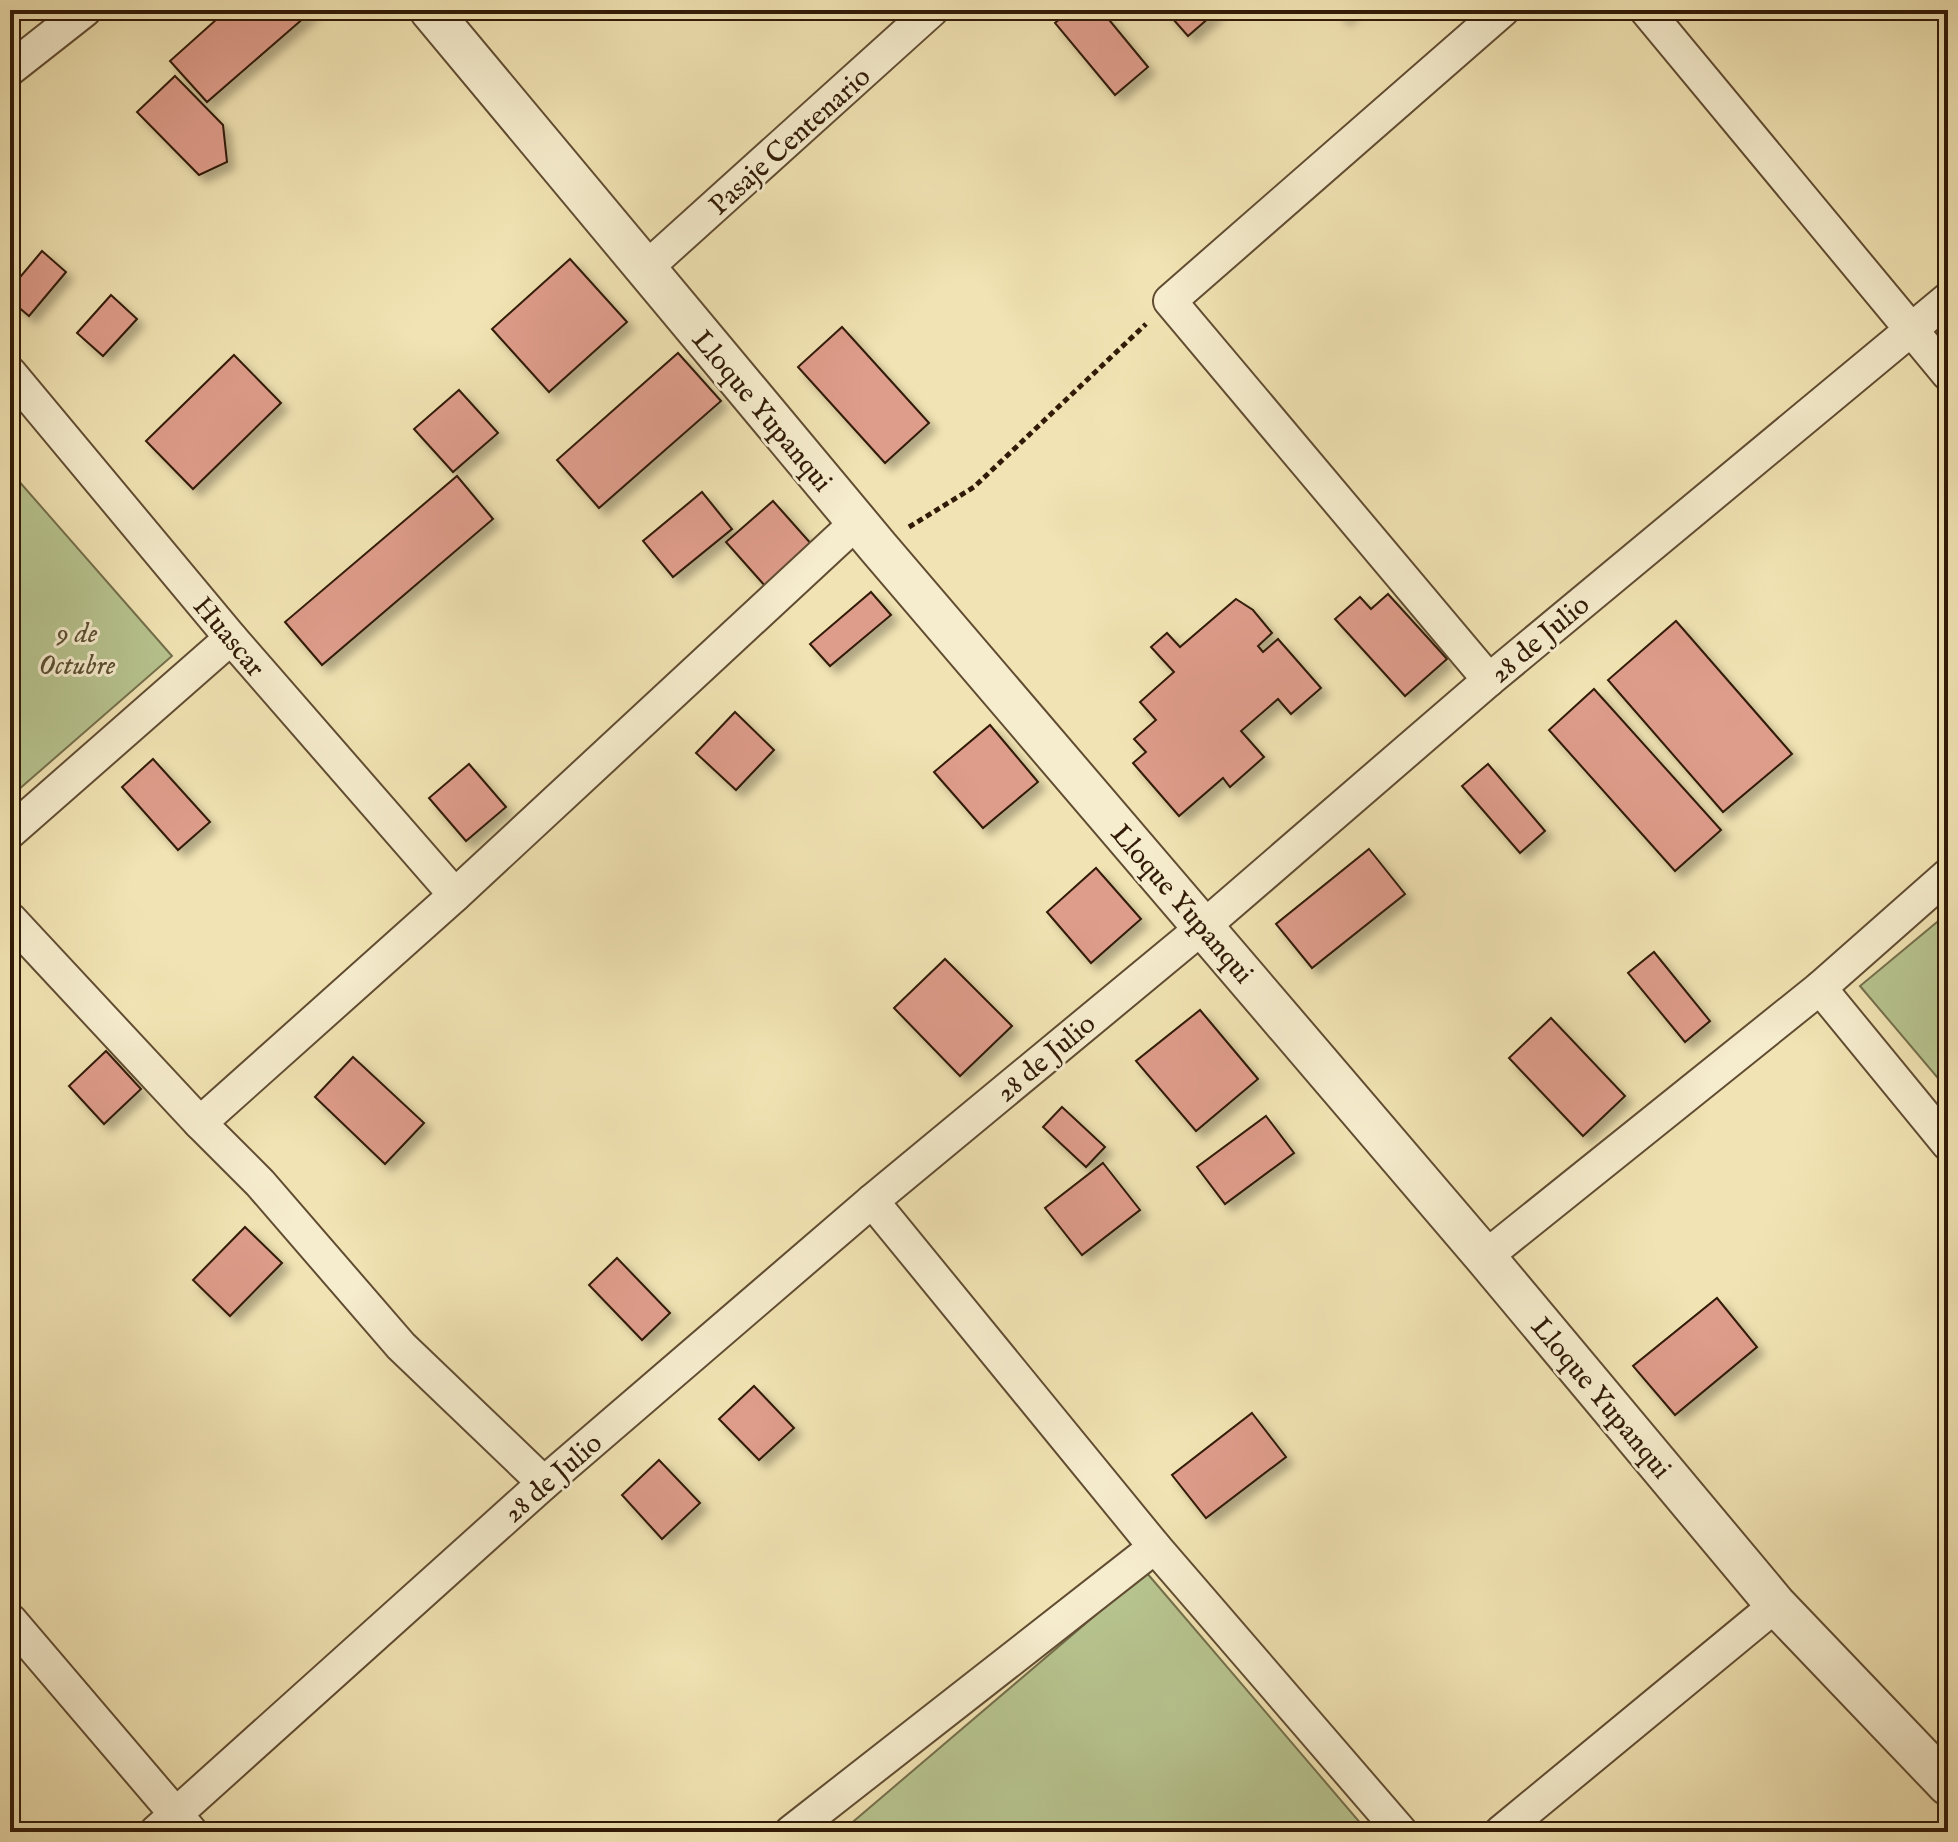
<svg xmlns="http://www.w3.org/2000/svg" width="1958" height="1842" font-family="'IM FELL English',serif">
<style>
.green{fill:#b7c48f;stroke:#746f4b;stroke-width:2}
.building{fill:#de9c8a;stroke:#311a07;stroke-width:2;filter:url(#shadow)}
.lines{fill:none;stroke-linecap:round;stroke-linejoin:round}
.minor-casing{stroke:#614c32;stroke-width:36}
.tertiary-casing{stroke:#614c32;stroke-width:44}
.path{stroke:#311a07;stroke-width:5;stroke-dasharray:6 4;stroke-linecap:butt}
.minor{stroke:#f6edce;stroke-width:32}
.tertiary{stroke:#f6edce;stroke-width:40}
.labels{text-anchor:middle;stroke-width:6;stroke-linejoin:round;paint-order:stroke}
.street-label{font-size:28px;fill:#311a07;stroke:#f6edce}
.park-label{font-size:28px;font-style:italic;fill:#594d30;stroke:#f6edce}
</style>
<defs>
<filter id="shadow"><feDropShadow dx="7" dy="7" stdDeviation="4" flood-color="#0004"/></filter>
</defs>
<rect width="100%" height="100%" fill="#f1e3b3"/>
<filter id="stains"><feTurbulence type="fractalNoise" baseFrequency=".0025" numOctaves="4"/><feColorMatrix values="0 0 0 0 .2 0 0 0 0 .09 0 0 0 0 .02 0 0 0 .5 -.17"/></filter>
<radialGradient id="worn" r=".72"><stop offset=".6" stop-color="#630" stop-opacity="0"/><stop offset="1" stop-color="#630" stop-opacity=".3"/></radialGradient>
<g class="green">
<polygon points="10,471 172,656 10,797"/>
<polygon points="1948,913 1948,1090 1860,986"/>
<polygon points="1146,1572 1368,1832 841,1832"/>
</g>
<g class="building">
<polygon points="227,10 313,10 207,102 170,61"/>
<polygon points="1071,10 1101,10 1148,67 1115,95 1055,23"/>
<polygon points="1165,10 1218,10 1188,36"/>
<polygon points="1336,10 1352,10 1343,18"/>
<polygon points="175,76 223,125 227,162 199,175 137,112"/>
<polygon points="42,251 66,272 29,316 10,300 10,289"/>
<polygon points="570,259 627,322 549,392 492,329"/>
<polygon points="111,295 137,319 103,356 77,333"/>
<polygon points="842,327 929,423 885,463 798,367"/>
<polygon points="678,353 721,401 599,508 557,460"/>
<polygon points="234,355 281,403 193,489 146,441"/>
<polygon points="459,390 498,433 453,472 414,429"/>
<polygon points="457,476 493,519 322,665 285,622"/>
<polygon points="702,492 732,529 673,577 643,541"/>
<polygon points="773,501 813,546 766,587 726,542"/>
<polygon points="871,592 891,615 830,666 810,644"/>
<polygon points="1388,594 1447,659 1405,696 1335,619 1360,597 1371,609"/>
<polygon points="1236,599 1253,610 1272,633 1258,646 1263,652 1278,639 1321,688 1291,714 1278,699 1241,731 1264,757 1230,787 1223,778 1179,816 1133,763 1146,752 1134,739 1156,720 1140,702 1174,672 1151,647 1167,633 1180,647"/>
<polygon points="1676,621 1792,754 1723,812 1608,680"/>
<polygon points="1594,689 1721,830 1675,871 1549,730"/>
<polygon points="735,712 774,750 736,790 696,753"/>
<polygon points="990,725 1038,782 983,828 934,772"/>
<polygon points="153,759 210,822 178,850 122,787"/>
<polygon points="469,764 506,807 466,841 429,798"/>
<polygon points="1488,764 1545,831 1520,853 1462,786"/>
<polygon points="1369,849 1405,894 1312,968 1276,924"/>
<polygon points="1096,868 1141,919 1091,963 1047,912"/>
<polygon points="1654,952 1710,1021 1685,1042 1628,973"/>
<polygon points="945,959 1012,1026 960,1076 894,1008"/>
<polygon points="1200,1010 1258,1079 1196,1131 1136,1061"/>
<polygon points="1551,1018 1625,1096 1583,1136 1509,1058"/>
<polygon points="106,1051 141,1089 104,1124 69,1086"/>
<polygon points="353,1057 424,1123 385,1164 315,1097"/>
<polygon points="1062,1107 1105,1147 1086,1167 1043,1127"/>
<polygon points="1266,1116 1294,1153 1225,1204 1197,1167"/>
<polygon points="1103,1163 1140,1210 1082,1255 1045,1208"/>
<polygon points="245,1227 282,1263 230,1316 193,1280"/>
<polygon points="617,1258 670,1313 642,1340 589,1285"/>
<polygon points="1717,1298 1757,1347 1675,1415 1633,1366"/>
<polygon points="754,1386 794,1428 759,1460 719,1419"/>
<polygon points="1252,1413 1286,1457 1206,1518 1172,1475"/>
<polygon points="659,1460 700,1503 662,1539 622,1495"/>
</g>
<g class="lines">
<g class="minor-casing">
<g id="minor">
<polyline points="1646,10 1948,374"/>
<polyline points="10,69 85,10"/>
<polyline points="645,269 932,10"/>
<polyline points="10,373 231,638 455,895"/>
<polyline points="1489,680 1170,301 1503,10"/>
<polyline points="10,832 231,638"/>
<polyline points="10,919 200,1123 455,895 857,522"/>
<polyline points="1820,988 1948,1144"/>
<polyline points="200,1123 260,1183 401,1346 544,1483"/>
<polyline points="872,1201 1155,1547 1401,1832"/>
<polyline points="1485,1257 1820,988 1948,875"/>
<polyline points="10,1620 191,1832"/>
<polyline points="156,1832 544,1483 872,1201 1203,927 1489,680 1948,299"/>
<polyline points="791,1832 1155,1547"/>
<polyline points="1501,1832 1776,1605"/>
</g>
</g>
<g class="tertiary-casing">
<polyline id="tertiary" points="430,10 878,547 1485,1257 1776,1605 1948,1785"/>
</g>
<polyline class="path" points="909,527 974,487 1146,324"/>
<use href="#minor" class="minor"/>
<use href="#tertiary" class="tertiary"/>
</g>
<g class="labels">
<g class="street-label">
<text transform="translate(789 140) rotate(-42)" y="10">Pasaje Centenario</text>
<text transform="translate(763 410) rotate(50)" y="10">Lloque Yupanqui</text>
<text transform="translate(230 636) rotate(50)" y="10">Huascar</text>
<text transform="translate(1539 638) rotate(-40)" y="10">28 de Julio</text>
<text transform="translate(1183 903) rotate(49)" y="10">Lloque Yupanqui</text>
<text transform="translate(1045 1057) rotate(-40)" y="10">28 de Julio</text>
<text transform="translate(1602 1397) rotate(50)" y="10">Lloque Yupanqui</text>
<text transform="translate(552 1477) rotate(-41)" y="10">28 de Julio</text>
</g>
<g class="park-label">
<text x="77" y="642">9 de<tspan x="77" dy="32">Octubre</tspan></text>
</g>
</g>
<rect width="1958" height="1842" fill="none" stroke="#f1e3b3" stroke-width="40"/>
<rect x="12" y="12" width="1934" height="1818" fill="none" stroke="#311a07" stroke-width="4"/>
<rect x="20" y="20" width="1918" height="1802" fill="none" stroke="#311a07" stroke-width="2"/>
<rect width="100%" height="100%" filter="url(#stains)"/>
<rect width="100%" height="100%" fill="url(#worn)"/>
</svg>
